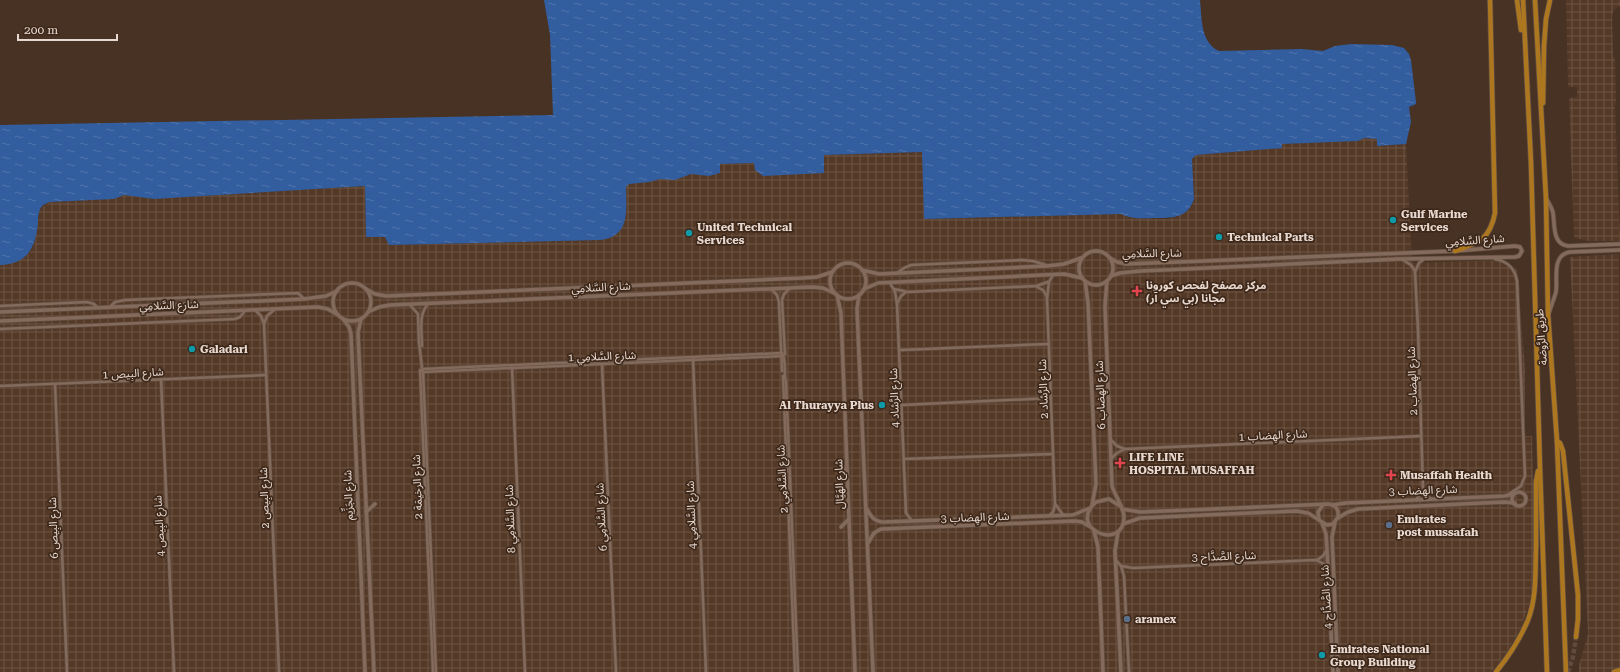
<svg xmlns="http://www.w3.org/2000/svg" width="1620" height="672" font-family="'Roboto Serif','Noto Sans Arabic',serif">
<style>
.industrial{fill:url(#industrial-grid)}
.water{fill:url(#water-ripples)}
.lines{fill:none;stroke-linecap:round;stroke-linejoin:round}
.highway-tunnel{stroke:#604b3d;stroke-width:4.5;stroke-dasharray:4.5 2;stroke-linecap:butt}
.street-casing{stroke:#614f42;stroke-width:4}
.secondary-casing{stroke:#614f42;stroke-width:5}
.highway-casing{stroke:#614f42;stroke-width:6}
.street{stroke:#836a5a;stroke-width:2.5}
.secondary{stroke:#836a5a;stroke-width:3.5}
.highway{stroke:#ad7720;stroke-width:4.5}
.culture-dot{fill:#0f9aa8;stroke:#3d281a;stroke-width:1.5}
.health-dot{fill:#e0444e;stroke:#3d281a;stroke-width:1.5}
.service-dot{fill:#5c6f8a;stroke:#3d281a;stroke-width:1.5}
.labels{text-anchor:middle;stroke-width:3.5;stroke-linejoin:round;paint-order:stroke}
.poi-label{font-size:11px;font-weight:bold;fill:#e8d9d0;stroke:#3d281a;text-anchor:start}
.street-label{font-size:11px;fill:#e8d9d0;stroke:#3d281a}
</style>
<defs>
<pattern id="industrial-grid" width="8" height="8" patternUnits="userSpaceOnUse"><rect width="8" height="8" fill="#553927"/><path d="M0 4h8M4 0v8" fill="none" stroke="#6d5545"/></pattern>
<pattern id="water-ripples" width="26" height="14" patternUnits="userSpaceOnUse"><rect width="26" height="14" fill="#325d9f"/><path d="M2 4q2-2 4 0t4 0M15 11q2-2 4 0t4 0" fill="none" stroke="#5074ab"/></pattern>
</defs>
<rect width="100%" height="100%" fill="#483223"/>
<g class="industrial">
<polygon points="1566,0 1620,0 1620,6 1614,10 1612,15 1613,57 1615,57 1616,105 1615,106 1620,241 1589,241 1574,238 1569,98 1577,97 1577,87 1568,87"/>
<polygon points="1364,138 1377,139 1378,146 1406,144 1412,263 1504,260 1517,270 1525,369 1525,436 1532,436 1534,528 1533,585 1529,606 1519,632 1505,655 1491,672 0,672 0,265 17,262 29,253 35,242 39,211 42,207 50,202 114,199 124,195 154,199 365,186 366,237 385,237 390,245 600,240 606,239 626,217 626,187 628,184 691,174 720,173 719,164 755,163 824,172 823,155 923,152 925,219 1121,214 1132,218 1169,219 1187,212 1192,205 1194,199 1192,159 1196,155 1282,148 1282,144 1358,141"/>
<polygon points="1619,254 1620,672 1579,672 1579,665 1588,634 1570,257"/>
</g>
<path class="water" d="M 544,0 L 1200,0 C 1202,18 1200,42 1219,51 L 1301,49 L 1323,51 L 1335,46 L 1351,44 L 1392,45 L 1404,48 L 1409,54 L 1411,60 L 1416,102 L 1416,104 L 1409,107 L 1411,122 L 1406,144 L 1377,146 L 1377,139 L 1364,138 L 1358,141 L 1282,144 L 1282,148 L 1196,155 L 1192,159 L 1194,199 C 1188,217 1175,218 1158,218 C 1144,218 1134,220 1121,214 L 924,219 L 922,152 L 824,155 L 824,173 L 763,176 L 755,170 L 754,163 L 720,164 L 720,173 L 709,176 L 691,174 L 675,180 L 660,179 L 649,182 L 629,184 L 626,187 C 626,211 631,236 600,240 L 389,245 L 385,237 L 366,237 L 365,186 L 154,199 L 124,195 L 114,199 L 50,202 C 47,203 44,204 42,206 C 38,211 38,219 38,224 C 35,249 27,264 0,265 L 0,125 L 553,115 L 550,35 Z"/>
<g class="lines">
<polyline class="highway-tunnel" points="1568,672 1573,657 1576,637"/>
<g class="street-casing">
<g id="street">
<polyline points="1424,259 1419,263 1415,272 1418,329 1423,489 1426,495 1431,499"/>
<path d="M 1495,259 C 1507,261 1515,269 1517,281 L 1525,476 L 1521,486 L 1509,494"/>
<polyline points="1403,260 1411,265 1415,271"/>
<polyline points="897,273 904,268 911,265 1022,260 1033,261 1046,265"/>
<polyline points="890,283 895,292 897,304 906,513 912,521"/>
<polyline points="1037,287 1043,290 1047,297"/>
<polyline points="771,289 777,295 779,302 782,371"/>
<polyline points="894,289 908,292 1036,286 1048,282"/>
<polyline points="898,302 901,296 906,292"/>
<polyline points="410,305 418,314 419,343"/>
<polyline points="0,306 87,302 94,304 98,308"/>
<polyline points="110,307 115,302 125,300 298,293 304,299"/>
<polyline points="275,309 267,316 264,324 279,672"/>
<polyline points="255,310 261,316 264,324"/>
<polyline points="0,329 235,319 240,317 245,311"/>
<polyline points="419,342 422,368 423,372 782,356 785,354"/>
<path d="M 422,346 C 422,331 418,315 428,304"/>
<polyline points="900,350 1049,344"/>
<polyline points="785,354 782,300 784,294 790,288"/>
<polyline points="693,359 706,672"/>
<polyline points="602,364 616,672"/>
<polyline points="512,367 525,672"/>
<polyline points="420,370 433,672"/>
<path d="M 421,371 L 423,369 L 782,353 C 787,361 783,373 786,382"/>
<polyline points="423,371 436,672"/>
<polyline points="783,376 795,672"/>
<polyline points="161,379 174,672"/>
<polyline points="786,381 798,672"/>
<polyline points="55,384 67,672"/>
<polyline points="0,386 266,375"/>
<polyline points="902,405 1051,398"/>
<polyline points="1111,440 1117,446 1125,449 1421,436"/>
<polyline points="904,459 1053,454"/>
<polyline points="1111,459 1117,453 1125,449"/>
<polyline points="1416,500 1423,490"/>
<polyline points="1056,505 1063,515"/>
<polyline points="1050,515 1053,512 1055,505 1047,299 1049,282 1053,275"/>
<polyline points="1115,559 1121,566 1124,576 1129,672"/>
<polyline points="1317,560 1323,556 1326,551"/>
<polyline points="1121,566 1133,568 1316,560 1328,566"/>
</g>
</g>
<g class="secondary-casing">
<g id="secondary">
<path d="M 1546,198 C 1549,203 1552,208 1553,213 C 1555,225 1552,244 1568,246 L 1620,244"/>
<circle cx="1096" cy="268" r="17"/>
<polyline points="1110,258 1117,262 1126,264 1455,251 1515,246 1520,247 1522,251 1519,256 1515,257 1399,259 1141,271 1120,273 1111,276"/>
<circle cx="848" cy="281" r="18"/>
<polyline points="862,270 879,274 1047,266 1064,264 1081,258"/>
<polyline points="1085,281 1088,303 1096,484 1092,505"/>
<path d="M 1107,281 L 1105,306 L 1112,486 C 1115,496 1124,507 1124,517 C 1124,552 1066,529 1096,502 L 1109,499 L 1120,506"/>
<circle cx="352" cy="302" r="19"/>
<polyline points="366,289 375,294 386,296 802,278 817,277 832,272"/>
<polyline points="864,289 878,283 1064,274 1082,278"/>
<polyline points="837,295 841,313 855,672"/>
<polyline points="859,295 857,309 873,672"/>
<polyline points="0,312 304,299 326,296 337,291"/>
<polyline points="368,312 379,307 390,305 812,287 823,288 834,293"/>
<path d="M 1549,313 C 1551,306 1554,299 1556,292 C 1558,279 1551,255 1570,252 L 1620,250"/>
<polyline points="343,319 349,327 351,334 365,672"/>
<polyline points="361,319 358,333 359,355 374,672"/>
<polyline points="0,321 318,307 328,309 338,315"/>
<polyline points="839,463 847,471"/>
<circle cx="1519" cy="499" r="7"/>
<polyline points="1332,505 1346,503 1505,496 1514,494"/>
<path d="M 867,509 C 871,517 875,522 884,522 L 1073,515 L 1090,508"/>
<path d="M 1122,509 L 1140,512 L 1329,504 C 1336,505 1339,510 1338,517 L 1333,524 L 1327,525 L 1319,520 L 1318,512 L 1323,505"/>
<polyline points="366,512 375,504"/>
<polyline points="1338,518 1348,512 1358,509 1504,502 1515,503"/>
<polyline points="1335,522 1332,537 1338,672"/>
<polyline points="1322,523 1326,534 1327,549 1333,672"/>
<polyline points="1123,524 1140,518 1296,511 1308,513 1319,520"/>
<polyline points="841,527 849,519"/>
<polyline points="1094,531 1098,547 1103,672"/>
<polyline points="1118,532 1115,551 1121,672"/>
<polyline points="868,543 874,533 881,529 1075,521 1082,522 1089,526"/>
</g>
</g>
<g class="highway-casing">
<g id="highway">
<polyline points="1517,0 1521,30"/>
<polyline points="1523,0 1531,163 1540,468 1547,672"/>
<polyline points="1535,0 1546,198 1548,314 1557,441 1566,672"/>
<polyline points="1543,103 1544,46 1546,19 1550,0"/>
<path d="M 1455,251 C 1479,243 1490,239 1495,213 L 1490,0"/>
<polyline points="1557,441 1560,443 1563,451 1578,595 1578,619 1576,637"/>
<path d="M 1496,672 C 1509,656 1520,639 1528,620 C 1537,597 1535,571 1536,547 C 1536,525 1536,503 1536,482 L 1538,471"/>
<polyline points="1614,672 1620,670"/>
</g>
</g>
<use href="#street" class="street"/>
<use href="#secondary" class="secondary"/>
<use href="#highway" class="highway"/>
</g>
<g class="culture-dot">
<circle cx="1393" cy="220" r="4"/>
<circle cx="689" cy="233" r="4"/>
<circle cx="1219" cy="237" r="4"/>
<circle cx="192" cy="349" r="4"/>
<circle cx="882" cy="405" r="4"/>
<circle cx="1322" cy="655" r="4"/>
</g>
<g class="health-dot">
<path d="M1135 285h4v4h4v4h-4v4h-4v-4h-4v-4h4z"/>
<path d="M1118 457h4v4h4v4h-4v4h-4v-4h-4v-4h4z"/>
<path d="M1389 469h4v4h4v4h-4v4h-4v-4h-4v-4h4z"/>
</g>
<g class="service-dot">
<circle cx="1389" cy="525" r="4"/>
<circle cx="1127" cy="619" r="4"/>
</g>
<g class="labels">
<g class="poi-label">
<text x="1401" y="218">Gulf Marine<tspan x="1401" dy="13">Services</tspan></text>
<text x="697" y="231">United Technical<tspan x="697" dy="13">Services</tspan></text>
<text x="1227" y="241">Technical Parts</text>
<text x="1146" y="289">مركز مصفح لفحص كورونا<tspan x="1146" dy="13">(بي سي آر) مجانا</tspan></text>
<text x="200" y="353">Galadari</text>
<text x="874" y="409" text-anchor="end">Al Thurayya Plus</text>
<text x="1129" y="461">LIFE LINE<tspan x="1129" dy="13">HOSPITAL MUSAFFAH</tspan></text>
<text x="1400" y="479">Musaffah Health</text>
<text x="1397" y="523">Emirates<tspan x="1397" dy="13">post mussafah</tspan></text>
<text x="1135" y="623">aramex</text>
<text x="1330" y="653">Emirates National<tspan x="1330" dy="13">Group Building</tspan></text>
</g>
<g class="street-label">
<text transform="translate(1475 240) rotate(-4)" y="4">شارع السَّلامِي</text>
<text transform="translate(1152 253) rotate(-1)" y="4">شارع السَّلامِي</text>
<text transform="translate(601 287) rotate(-3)" y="4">شارع السَّلامِي</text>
<text transform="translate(169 305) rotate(-2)" y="4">شارع السَّلامِي</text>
<text transform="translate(1541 337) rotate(-94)" y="4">طريق الرَّوضة</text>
<text transform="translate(602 356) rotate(-2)" y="4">شارع السَّلامِي 1</text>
<text transform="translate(133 373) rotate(-3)" y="4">شارع البِيص 1</text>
<text transform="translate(1412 381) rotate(-92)" y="4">شارع الهِضاب 2</text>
<text transform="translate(1043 389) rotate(-92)" y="4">شارع الرَّشاد 2</text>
<text transform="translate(1100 395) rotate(-92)" y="4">شارع الهِضاب 6</text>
<text transform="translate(894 398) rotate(-92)" y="4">شارع الرَّشاد 4</text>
<text transform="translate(1273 435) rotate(-3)" y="4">شارع الهِضاب 1</text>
<text transform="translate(782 479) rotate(-93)" y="4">شارع السَّلامِي 2</text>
<text transform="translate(839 484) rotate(-92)" y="4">شارع الهَيَّال</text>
<text transform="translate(417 487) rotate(-92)" y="4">شارع الرخيمَة 2</text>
<text transform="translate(1423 490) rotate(-2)" y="4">شارع الهِضاب 3</text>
<text transform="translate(348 495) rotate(-92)" y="4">شارع الجَزِّيم</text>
<text transform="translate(264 498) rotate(-92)" y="4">شارع البِيص 2</text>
<text transform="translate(691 515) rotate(-92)" y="4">شارع السَّلامِي 4</text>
<text transform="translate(601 517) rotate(-93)" y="4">شارع السَّلامِي 6</text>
<text transform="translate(975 517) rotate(-2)" y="4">شارع الهِضاب 3</text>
<text transform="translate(510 519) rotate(-92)" y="4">شارع السَّلامِي 8</text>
<text transform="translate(159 526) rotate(-93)" y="4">شارع البِيص 4</text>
<text transform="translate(53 528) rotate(-92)" y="4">شارع البِيص 6</text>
<text transform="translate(1224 556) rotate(-2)" y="4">شارع الصَّدَّاح 3</text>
<text transform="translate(1326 597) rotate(-93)" y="4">شارع الصَّدَّاح 4</text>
</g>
</g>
<path d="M18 34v6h99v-6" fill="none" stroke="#e8d9d0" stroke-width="2"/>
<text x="24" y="34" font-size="12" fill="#e8d9d0" stroke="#3d281a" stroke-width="3" paint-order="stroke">200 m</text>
</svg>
